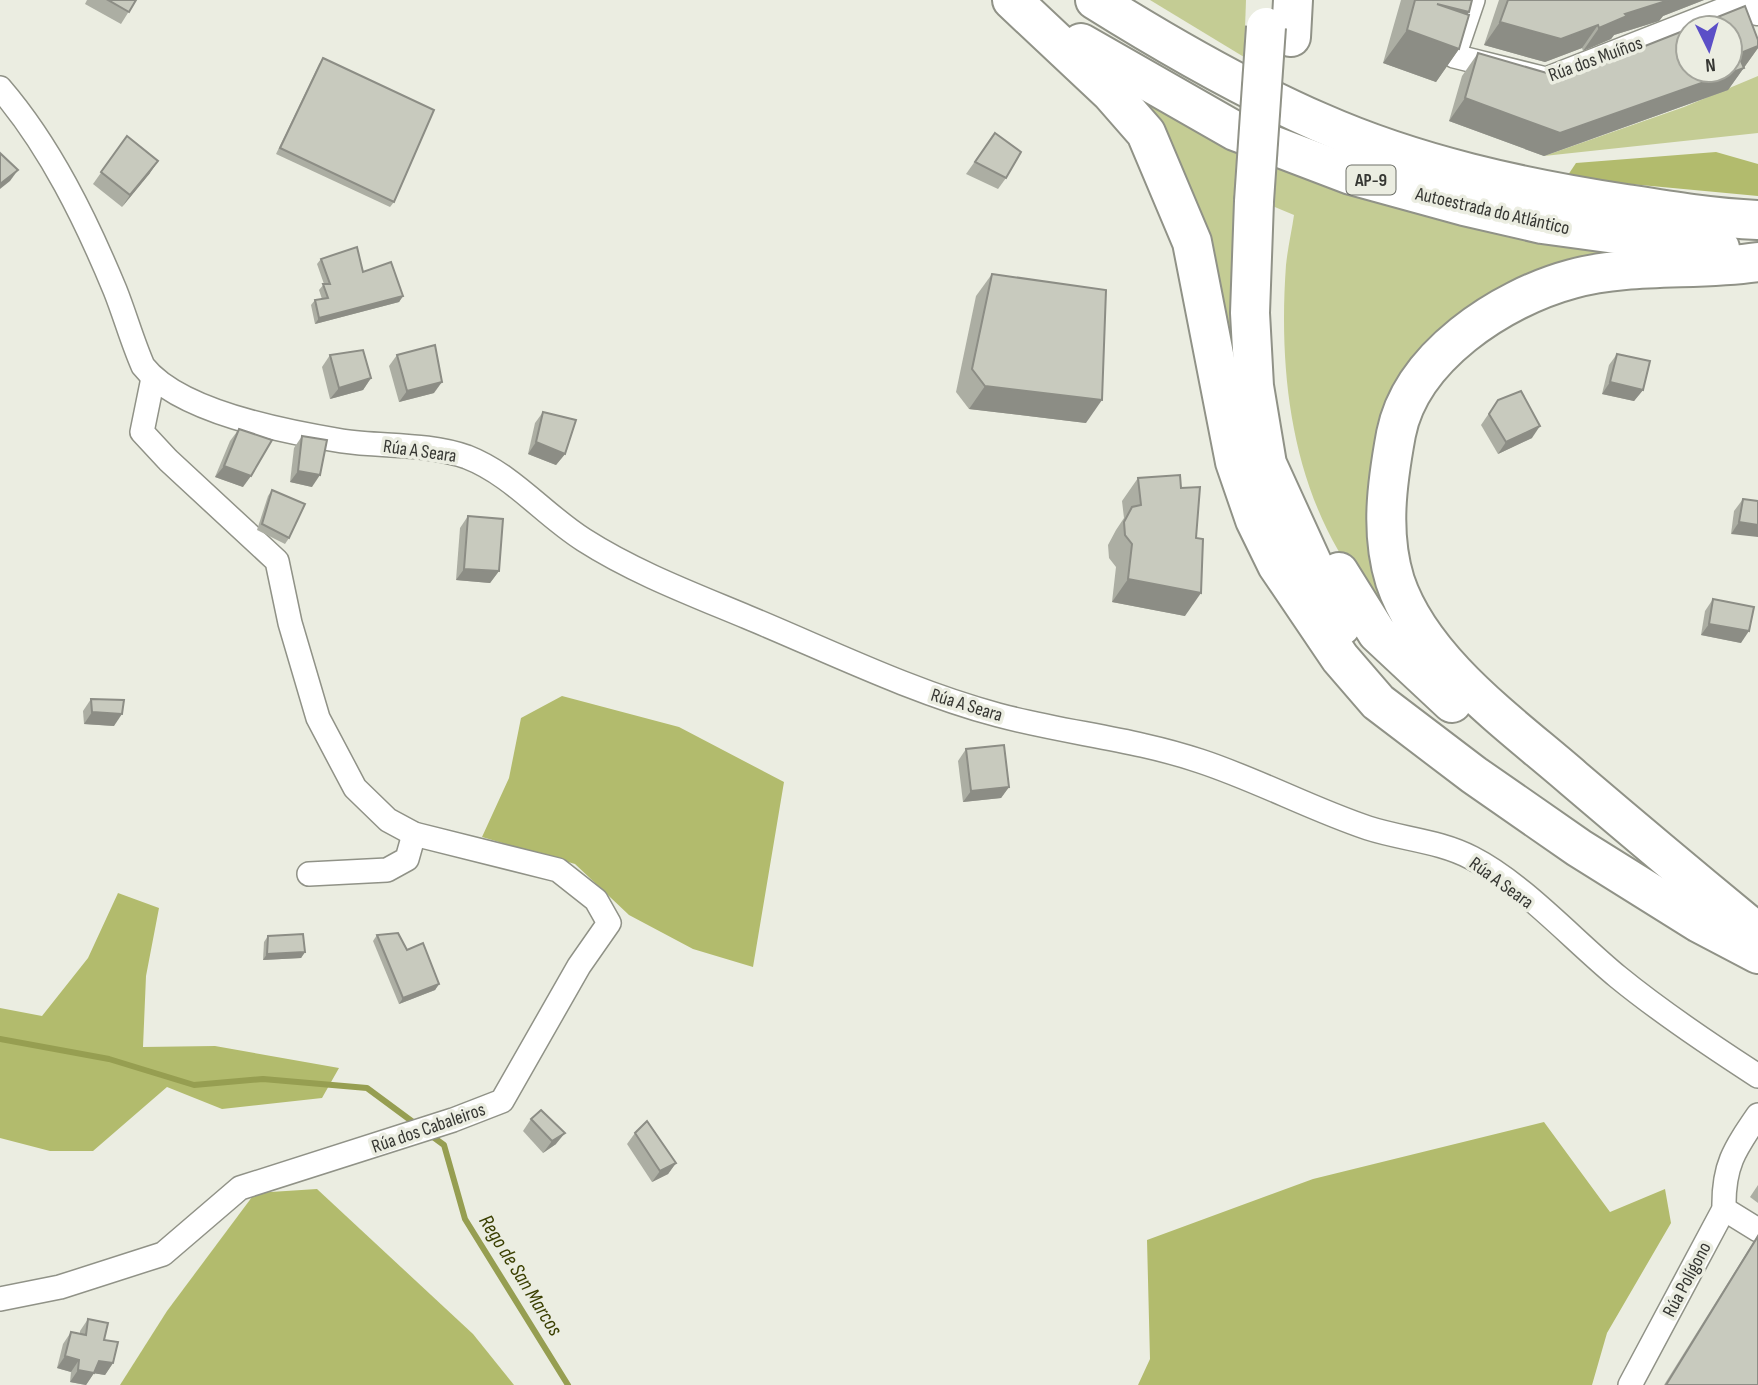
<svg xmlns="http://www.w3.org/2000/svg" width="1758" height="1385" font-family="'Sofia Sans Condensed',sans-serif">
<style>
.green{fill:#c4cc94}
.forest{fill:#b2bb6d}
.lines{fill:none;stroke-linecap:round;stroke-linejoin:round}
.stream{stroke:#969e51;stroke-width:6}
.street-casing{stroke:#909287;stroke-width:26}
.secondary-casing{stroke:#909287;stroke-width:35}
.highway-casing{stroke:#909287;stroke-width:42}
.street{stroke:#fff;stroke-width:23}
.secondary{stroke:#fff;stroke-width:32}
.highway{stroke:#fff;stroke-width:38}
.highway-bridge-casing{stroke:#909287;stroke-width:42;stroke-linecap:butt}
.highway-bridge{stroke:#fff;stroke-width:38}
.wall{fill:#acaea3}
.shaded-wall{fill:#8c8d85}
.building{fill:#c8cabe;stroke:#8c8d85;stroke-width:2}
.labels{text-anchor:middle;stroke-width:7;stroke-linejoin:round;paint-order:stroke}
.shield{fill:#ebede1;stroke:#6c6e67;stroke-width:2}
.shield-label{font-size:18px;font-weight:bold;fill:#363733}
.street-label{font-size:19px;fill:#363733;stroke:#ebede1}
.water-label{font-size:21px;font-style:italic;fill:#3a3f00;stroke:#ebede1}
</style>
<rect width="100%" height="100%" fill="#ebede1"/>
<g class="green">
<polygon points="1150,0 1246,0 1244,57"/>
<polygon points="1758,76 1758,133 1544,156 1684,107"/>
<path d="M 1144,94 L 1628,254 L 1405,382 L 1400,637 C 1379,609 1355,581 1338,550 C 1289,465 1279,362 1286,265 C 1288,246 1292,230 1294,215 L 1244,194 L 1239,380 L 1135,104 Z"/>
</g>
<g class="forest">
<polygon points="1716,152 1758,164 1758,196 1566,178 1576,163"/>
<polygon points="562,696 679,727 784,782 753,967 693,949 629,915 575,864 482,837 509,778 521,718"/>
<polygon points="118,893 159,908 146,976 143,1047 215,1046 339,1068 322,1098 222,1109 167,1087 93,1151 50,1151 0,1138 0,1008 42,1016 88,958"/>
<polygon points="1544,1122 1610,1212 1665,1189 1671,1223 1607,1333 1592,1385 1138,1385 1150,1359 1147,1240 1313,1179"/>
<polygon points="317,1189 473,1334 514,1385 120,1385 167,1311 255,1193"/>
</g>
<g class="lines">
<g class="stream">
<polyline points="0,1039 109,1059 194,1085 263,1079 367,1088 417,1125"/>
<polyline points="429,1134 444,1145 465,1219 568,1385"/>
</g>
<g class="street-casing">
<g id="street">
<polyline points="1473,0 1454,56 1546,79 1748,0"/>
<path d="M 0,88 C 50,146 86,220 115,290 C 125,315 132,341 143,366 C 179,412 286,432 342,441 C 383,447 427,443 467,457 C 513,475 543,514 584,540 C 634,572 692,594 747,617 C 829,651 912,692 998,715 C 1065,733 1135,739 1200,761 C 1258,780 1311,809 1368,828 C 1402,839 1440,841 1472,858 C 1523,884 1573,940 1618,977 C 1662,1013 1710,1045 1758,1076"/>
<polyline points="309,874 387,870 407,859 414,834"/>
<polyline points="1724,1209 1758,1230"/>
<polyline points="0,1299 60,1287 163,1254 240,1188 453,1120 502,1101 579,966 609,923 596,900 558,870 414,834 388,820 355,788 318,718 290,623 277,561 168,460 142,432 153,378"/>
<path d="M 1630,1385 L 1724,1209 C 1723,1166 1734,1150 1758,1115"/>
</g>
</g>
<g class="secondary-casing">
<polyline id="secondary" points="1752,0 1758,9"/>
</g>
<g class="highway-casing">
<g id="highway">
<polyline points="1012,0 1111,93 1146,133 1192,242 1235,462 1255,520 1277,565 1340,658 1378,702 1474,775 1579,848 1699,923 1758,954"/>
<path d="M 1095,0 C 1167,45 1241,88 1319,122 C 1416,165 1522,188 1626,204 C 1670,211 1713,218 1758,220"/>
<polyline points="1291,37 1293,0"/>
<polyline points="1081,43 1235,131 1351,175 1464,206 1542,224 1720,248"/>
<polyline points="1254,201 1250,313 1254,386 1267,464 1341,626"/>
<path d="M 1758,262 C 1699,271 1629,263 1572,279 C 1501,298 1411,357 1396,434 C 1387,483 1380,533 1395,581 C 1422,662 1511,724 1573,778 C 1634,830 1696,882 1758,933"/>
<polyline points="1339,572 1377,633 1452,703"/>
</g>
</g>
<use href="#street" class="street"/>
<use href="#secondary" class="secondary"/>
<use href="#highway" class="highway"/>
<g class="highway-bridge-casing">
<polyline id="highway-bridge" points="1254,201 1266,27"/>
</g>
<use href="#highway-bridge" class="highway-bridge"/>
</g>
<g class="wall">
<polygon points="87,0 136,0 121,24 85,4"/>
<polygon points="1401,0 1472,0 1467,14 1459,49 1436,82 1383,63"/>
<polygon points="1499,0 1704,0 1663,16 1659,21 1614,35 1611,39 1583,51 1582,48 1545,62 1484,45"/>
<polygon points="1758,40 1758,48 1728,90 1544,156 1449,121 1462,76 1478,53 1564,78"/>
<polygon points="323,58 394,202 390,207 276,154 319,64"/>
<polygon points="995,133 1006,178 998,189 966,174"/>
<polygon points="127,136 150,173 122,207 93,184"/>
<polygon points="321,259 363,272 403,296 399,302 315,324 311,305 315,300 322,299 319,290 324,284 317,264"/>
<polygon points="992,274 1086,423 969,409 956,392 976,296"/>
<polygon points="1617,354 1643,390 1634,401 1602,394 1609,365"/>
<polygon points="330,355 371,378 363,390 330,399 322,367"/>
<polygon points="397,355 434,393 399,402 389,366"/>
<polygon points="1498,400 1532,438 1498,454 1481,425"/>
<polygon points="543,412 565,454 556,465 528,454 535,423"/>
<polygon points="239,429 243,487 215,477 230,441"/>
<polygon points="302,436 312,487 290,482 294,448"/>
<polygon points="1138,478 1185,616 1112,602 1116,567 1109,558 1108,545 1116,530 1124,518 1122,501"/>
<polygon points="272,490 289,538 285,544 257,530 268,496"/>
<polygon points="1743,499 1758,501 1731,534 1734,511"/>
<polygon points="468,516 499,571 490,583 456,580 460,528"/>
<polygon points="1713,599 1741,643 1701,635 1705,611"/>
<polygon points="91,699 114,726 84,724 83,711"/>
<polygon points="966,749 1009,787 1001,798 963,802 958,761"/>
<polygon points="377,935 439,984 435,990 399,1004 373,941"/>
<polygon points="268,936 305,952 301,958 263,960 264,942"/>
<polygon points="531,1119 556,1144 543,1153 523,1131"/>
<polygon points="635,1133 676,1163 668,1174 652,1182 627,1144"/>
<polygon points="1758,1185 1758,1203 1750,1197"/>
<polygon points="1758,1235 1758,1385 1664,1385 1749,1249"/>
<polygon points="88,1319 104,1340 113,1363 105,1375 94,1373 86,1385 70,1382 71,1372 57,1368 63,1344 71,1332 80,1334 80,1331"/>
</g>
<g class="shaded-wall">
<polygon points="1669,0 1704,0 1663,16 1659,21 1614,35 1611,39 1583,51 1599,28 1625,14"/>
<polygon points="1437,4 1469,12 1446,44 1459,49 1436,82 1383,63 1407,30"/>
<polygon points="1500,22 1598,25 1582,48 1545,62 1484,45"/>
<polygon points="1758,46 1758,48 1728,90 1544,156 1449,121 1465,98 1738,54"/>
<polygon points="158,161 150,173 122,207 130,195"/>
<polygon points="18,170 10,181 0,189 0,184"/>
<polygon points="403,296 399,302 315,324 319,318"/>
<polygon points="371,378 363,390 330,399 339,388"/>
<polygon points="442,382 434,393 399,402 407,391"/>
<polygon points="1610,382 1643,390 1634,401 1602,394"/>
<polygon points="985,386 1102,400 1086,423 969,409"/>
<polygon points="1540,426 1532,438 1498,454 1506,442"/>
<polygon points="536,442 565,454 556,465 528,454"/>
<polygon points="224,466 251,476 243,487 215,477"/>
<polygon points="298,471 320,475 312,487 290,482"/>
<polygon points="1739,522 1758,525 1758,537 1731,534"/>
<polygon points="464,569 499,571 490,583 456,580"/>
<polygon points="1128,579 1201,593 1185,616 1112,602"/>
<polygon points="1709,624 1749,631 1741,643 1701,635"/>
<polygon points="92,712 122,714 114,726 84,724"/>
<polygon points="1009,787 1001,798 963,802 971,791"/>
<polygon points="305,952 301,958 263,960 267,954"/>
<polygon points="439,984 435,990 399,1004 403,998"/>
<polygon points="565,1133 556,1144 543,1153 552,1141"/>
<polygon points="676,1163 668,1174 652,1182 660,1171"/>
<polygon points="65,1356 79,1360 71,1372 57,1368"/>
<polygon points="99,1361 113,1363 105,1375 92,1373 94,1373 86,1385 70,1382 78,1370"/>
</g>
<g class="building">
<polygon points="108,0 136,0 129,12"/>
<polygon points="1415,0 1472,0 1469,12 1437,4 1469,15 1459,49 1407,30"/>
<polygon points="1508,0 1669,0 1625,14 1627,16 1599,28 1598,25 1561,39 1500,22"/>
<polygon points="1745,6 1758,40 1758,46 1738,54 1744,68 1560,133 1465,98 1478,53 1564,78 1688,29 1688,70 1730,70 1730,28 1690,28"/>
<polygon points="323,58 434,110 394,202 280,148"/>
<polygon points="995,133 1021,152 1006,178 975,162"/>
<polygon points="127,136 158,161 130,195 101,172"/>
<polygon points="0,153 18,170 0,184"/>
<polygon points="357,247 363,272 391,262 403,296 319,318 315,300 328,298 323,284 330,284 321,259"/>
<polygon points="992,274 1106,290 1102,400 985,386 972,369"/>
<polygon points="435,345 442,382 407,391 397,355"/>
<polygon points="363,350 371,378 339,388 330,355"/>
<polygon points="1617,354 1650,361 1643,390 1610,382"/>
<polygon points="1521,391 1540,426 1506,442 1489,414 1498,400"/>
<polygon points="543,412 576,420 565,454 536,442"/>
<polygon points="239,429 272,440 251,476 224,466"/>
<polygon points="302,436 327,440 320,475 298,471"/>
<polygon points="1180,475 1181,488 1200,487 1196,538 1203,539 1201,593 1128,579 1132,544 1125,535 1124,522 1132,507 1141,505 1138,478"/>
<polygon points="272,490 305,504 289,538 262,524"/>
<polygon points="1743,499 1758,501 1758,525 1739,522"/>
<polygon points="468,516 503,519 499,571 464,569"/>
<polygon points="1713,599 1754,607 1749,631 1709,624"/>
<polygon points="91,699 124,700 122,714 92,712"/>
<polygon points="1004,745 1009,787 971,791 966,749"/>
<polygon points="398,933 407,950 423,943 439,984 403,998 377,935"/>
<polygon points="303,934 305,952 267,954 268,936"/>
<polygon points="541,1110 565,1133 552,1141 531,1119"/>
<polygon points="647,1121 676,1163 660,1171 635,1133"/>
<polygon points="1758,1236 1758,1385 1666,1385"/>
<polygon points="88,1319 108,1323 104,1340 118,1342 113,1363 99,1361 94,1373 78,1370 79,1360 65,1356 71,1332 86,1335"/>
</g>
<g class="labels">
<rect class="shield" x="1346.5" y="165.5" width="49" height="29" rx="5"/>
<g class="shield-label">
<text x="1371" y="186">AP-9</text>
</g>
<g class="street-label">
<text transform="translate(1595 58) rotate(-20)" y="7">Rúa dos Muíños</text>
<text transform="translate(1493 210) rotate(13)" y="7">Autoestrada do Atlántico</text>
<text transform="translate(420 450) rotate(8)" y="7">Rúa A Seara</text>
<text transform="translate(967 704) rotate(17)" y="7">Rúa A Seara</text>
<text transform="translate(1502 882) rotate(36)" y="7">Rúa A Seara</text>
<text transform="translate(428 1127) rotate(-19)" y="7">Rúa dos Cabaleiros</text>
<text transform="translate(1686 1279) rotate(-62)" y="7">Rúa Polígono</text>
</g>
<g class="water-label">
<text transform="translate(521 1275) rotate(58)" y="7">Rego de San Marcos</text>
</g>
</g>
<g transform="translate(1709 49) rotate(175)"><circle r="33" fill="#ebede1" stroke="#a3a49b" stroke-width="2"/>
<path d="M0-5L12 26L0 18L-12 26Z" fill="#5b4fc7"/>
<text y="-10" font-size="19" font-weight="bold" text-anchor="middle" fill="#363733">N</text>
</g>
</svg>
